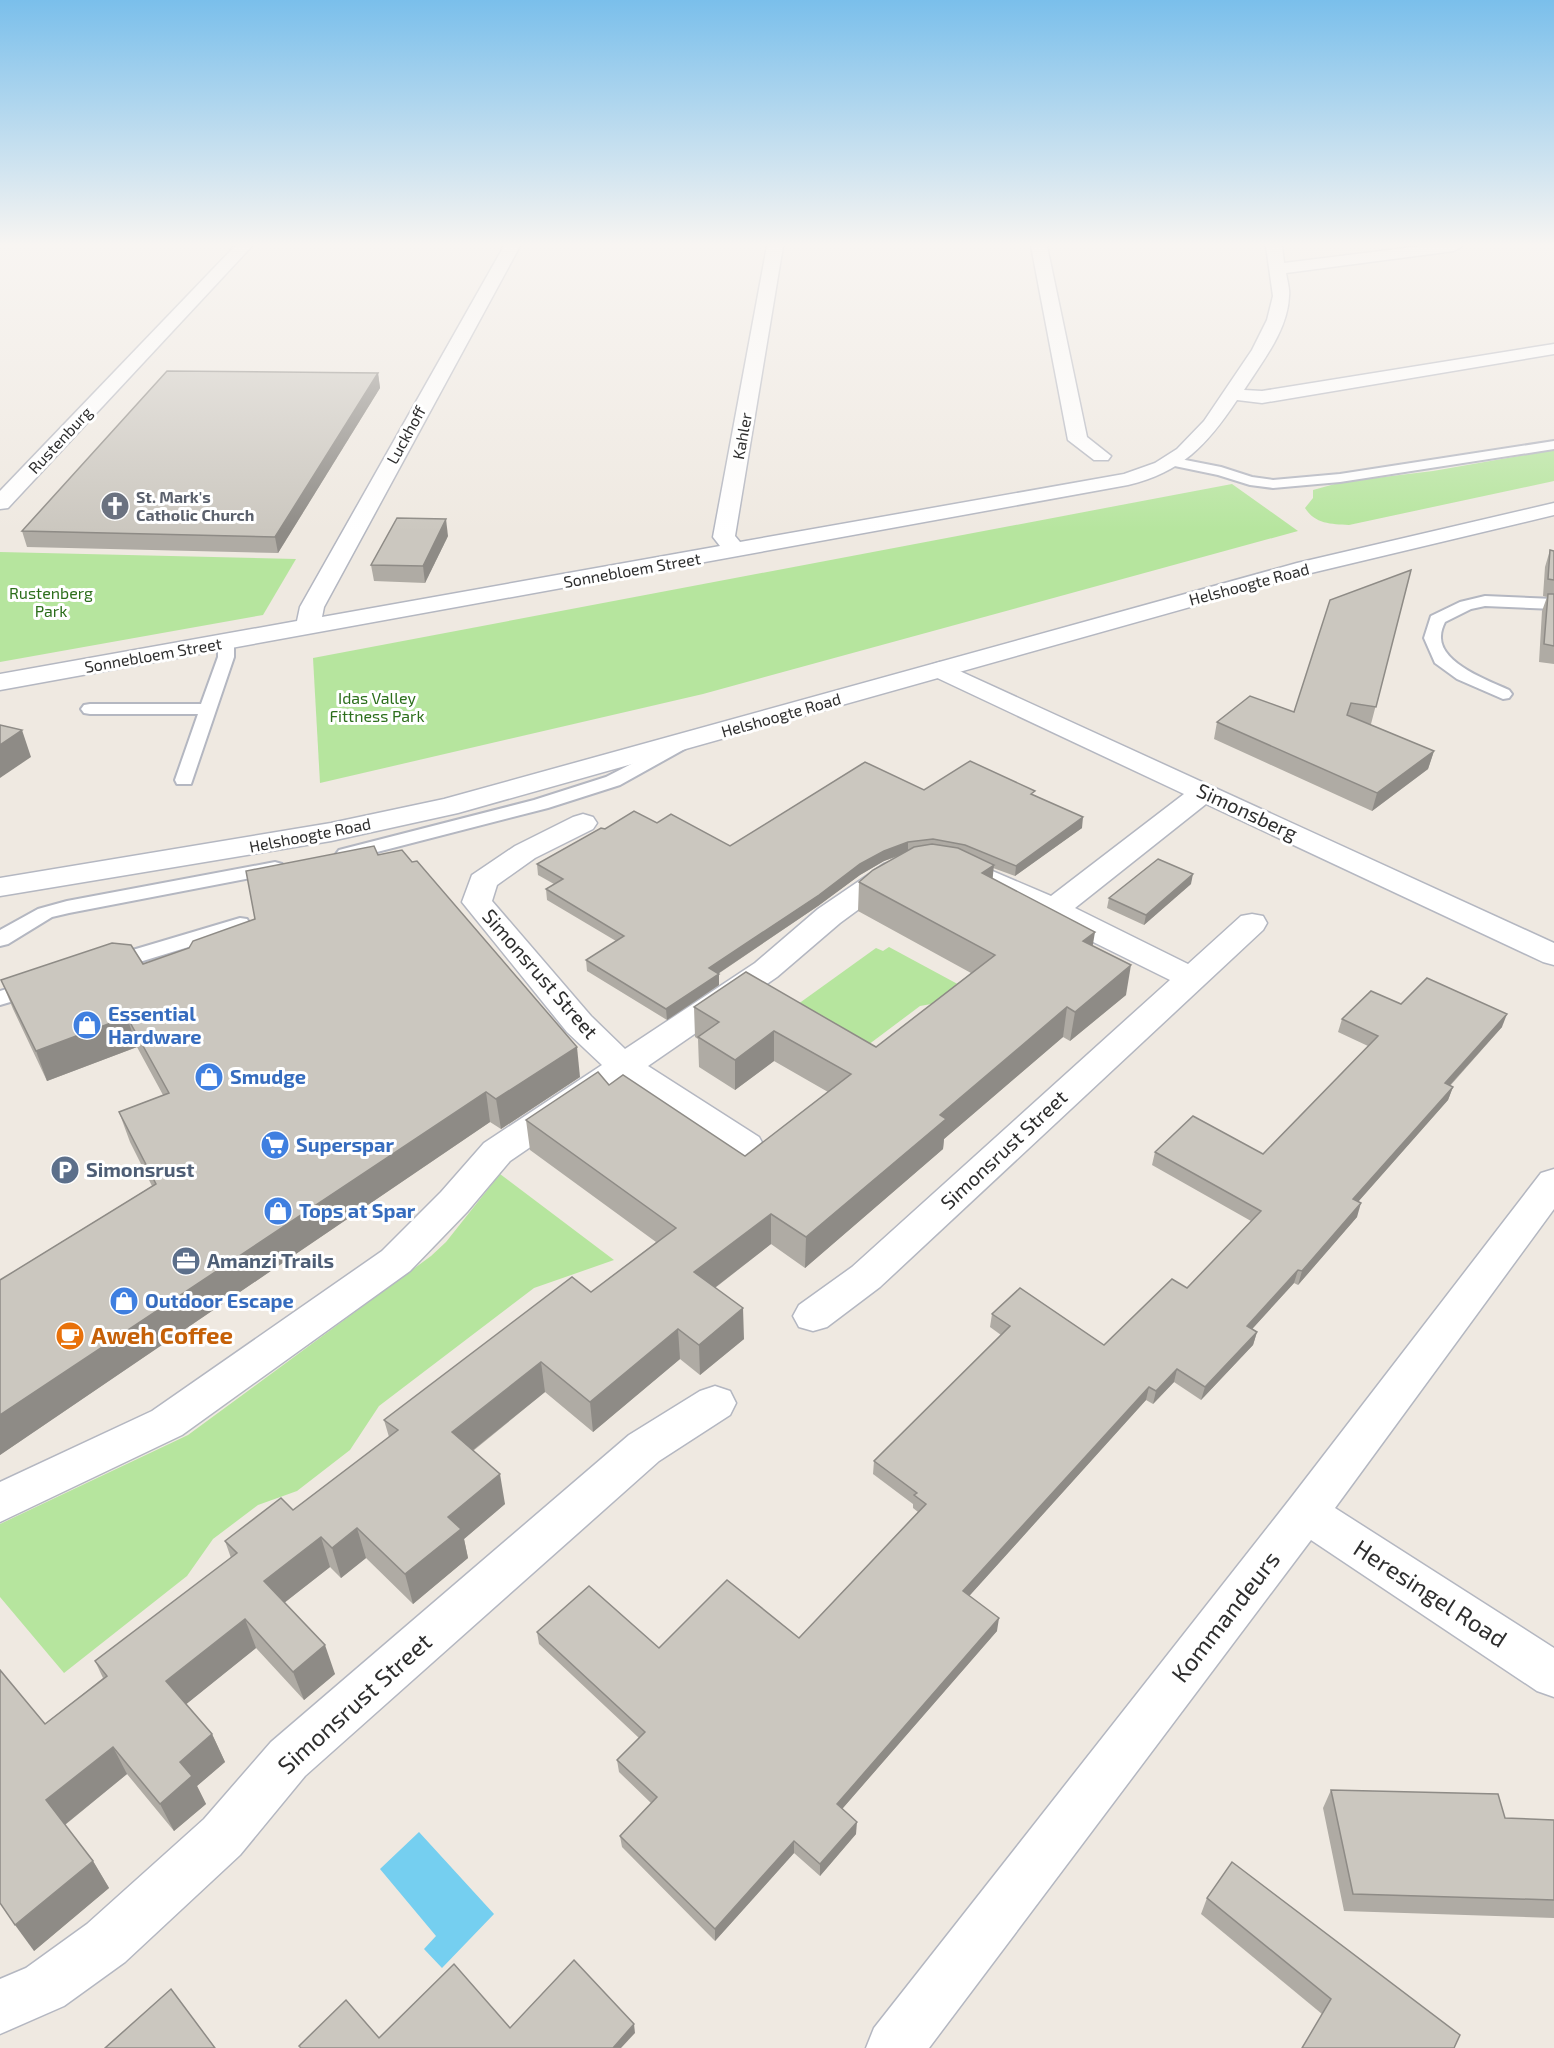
<svg xmlns="http://www.w3.org/2000/svg" width="1554" height="2048" font-family="'Exo 2',sans-serif">
<style>
.green{fill:#b6e59e}
.water{fill:#75cff0}
.lines{fill:none;stroke-linecap:round;stroke-linejoin:round}
.lane-casing{stroke:#b4b7c1;stroke-width:4}
.street-casing{stroke:#b4b7c1;stroke-width:3}
.secondary-casing{stroke:#b4b7c1;stroke-width:3}
.lane{fill:#fff;fill-rule:evenodd}
.street{fill:#fff;fill-rule:evenodd}
.secondary{fill:#fff;fill-rule:evenodd}
.wall{fill:#afaba4}
.shaded-wall{fill:#8e8b86}
.building{fill:#cbc7bf;stroke:#8e8b86;stroke-width:1.5}
.labels{text-anchor:middle;stroke-width:6;stroke-linejoin:round;paint-order:stroke}
.far-street-label{font-size:16px;fill:#2e2e2e;stroke:#fff}
.far-worship-label{font-size:16px;font-weight:bold;fill:#5b616d;stroke:#fff;text-anchor:start}
.far-park-label{font-size:16px;fill:#2c6e1b;stroke:#fff}
.street-label{font-size:20px;fill:#2e2e2e;stroke:#fff}
.shop-label{font-size:20px;font-weight:bold;fill:#366cbe;stroke:#fff;text-anchor:start}
.service-label{font-size:20px;font-weight:bold;fill:#4e5e75;stroke:#fff;text-anchor:start}
.near-food-label{font-size:24px;font-weight:bold;fill:#c56008;stroke:#fff;text-anchor:start}
.near-street-label{font-size:24px;fill:#2e2e2e;stroke:#fff}
</style>
<rect width="100%" height="100%" fill="#efe9e1"/>
<g class="green">
<path d="M 1554,450 L 1554,481 L 1349,525 C 1331,524 1315,524 1305,508 L 1313,498 L 1313,490 L 1342,482 L 1433,471 Z"/>
<polygon points="1232,484 1298,531 703,694 320,783 313,658"/>
<polygon points="0,552 296,559 263,615 0,662"/>
<polygon points="889,947 965,988 948,1001 920,1006 856,1054 787,1012 876,948 883,951"/>
<polygon points="500,1174 614,1260 534,1288 379,1406 350,1450 297,1491 258,1505 213,1539 187,1576 64,1673 0,1597 0,1524 188,1435 431,1256 446,1242"/>
</g>
<polygon class="water" points="419,1832 494,1914 442,1968 424,1949 436,1936 380,1869"/>
<g class="lines">
<g class="lane-casing">
<g id="lane">
<polygon points="1554,441 1554,449 1340,482 1273,488 1250,485 1218,475 1165,464 1163,461 1170,457 1221,467 1252,477 1273,480 1340,474"/>
<path d="M 1485,596 L 1554,599 L 1554,609 L 1485,606 L 1471,609 L 1445,622 C 1443,626 1441,631 1441,636 C 1439,663 1489,681 1509,690 L 1512,694 L 1509,698 L 1503,699 L 1457,679 L 1435,663 L 1424,638 L 1431,616 L 1460,602 Z"/>
<polygon points="226,638 234,643 234,657 191,784 177,784 175,780 198,714 90,714 84,713 81,709 84,705 90,704 201,704 218,657 218,643"/>
<polygon points="684,737 690,738 693,742 690,746 620,785 548,808 346,860 339,858 336,854 339,850 534,800 606,777"/>
<polygon points="275,862 282,864 285,868 282,872 69,913 52,917 8,944 0,946 0,930 38,909 67,901"/>
<polygon points="240,918 247,919 250,924 247,929 107,972 99,970 96,965 99,960"/>
<polygon points="36,980 44,982 47,987 44,992 0,1005 0,991"/>
</g>
</g>
<g class="street-casing">
<g id="street">
<polygon points="235,246 252,246 8,508 0,509 0,491"/>
<path d="M 504,246 L 520,246 L 324,607 L 322,617 L 720,546 L 713,537 L 767,246 L 783,246 L 735,536 L 740,542 L 1124,474 L 1155,463 L 1177,449 L 1204,421 L 1252,350 L 1267,320 L 1273,296 L 1266,246 L 1282,246 L 1284,263 L 1421,246 L 1462,246 L 1454,251 L 1286,273 C 1287,280 1290,289 1289,296 C 1288,330 1262,362 1244,390 L 1262,391 L 1554,344 L 1554,354 L 1262,403 L 1237,400 C 1207,445 1182,472 1128,485 L 0,690 L 0,674 L 297,621 L 300,607 Z"/>
<polygon points="1031,246 1047,246 1087,437 1111,456 1108,460 1094,460 1068,440"/>
<polygon points="940,662 1554,943 1554,965 1543,962 1206,804 1075,908 1188,964 1241,916 1252,914 1263,916 1267,923 1263,930 880,1287 827,1327 813,1331 799,1327 793,1316 799,1305 852,1267 1170,980 972,882 968,876 972,870 983,867 1051,896 1184,794 931,675 927,670 931,665"/>
<polygon points="583,814 593,817 597,823 593,829 535,858 497,885 492,901 591,1016 625,1049 755,963 818,909 884,864 894,861 904,864 909,870 904,876 840,923 777,977 648,1066 759,1137 764,1146 759,1155 746,1159 733,1155 624,1083 510,1161 467,1212 410,1271 182,1435 0,1522 0,1482 152,1411 382,1251 441,1192 484,1143 602,1065 567,1032 462,902 472,875 515,846 573,817"/>
<polygon points="1554,1169 1554,1209 1335,1508 1554,1648 1554,1697 1537,1691 1311,1540 929,2048 866,2048 874,2028 1290,1499 1541,1173"/>
<polygon points="715,1386 730,1391 736,1403 730,1415 659,1461 305,1776 240,1855 125,1962 64,2006 0,2034 0,1979 26,1968 87,1924 204,1819 271,1742 629,1435 700,1391"/>
</g>
</g>
<g class="secondary-casing">
<polygon id="secondary" points="1554,503 1554,515 1311,573 458,813 331,841 0,896 0,878 331,823 444,799 1297,563"/>
</g>
<use href="#lane" class="lane"/>
<use href="#street" class="street"/>
<use href="#secondary" class="secondary"/>
</g>
<g class="wall">
<polygon points="378,373 380,388 278,553 27,547 22,531"/>
<polygon points="448,536 425,583 374,581 371,565"/>
<polygon points="1550,550 1554,551 1554,664 1539,662 1542,611 1547,597 1543,596 1545,567"/>
<polygon points="1411,570 1371,724 1369,724 1434,751 1428,769 1372,811 1214,739 1217,722 1294,712"/>
<polygon points="924,790 1035,795 1082,828 1015,876 993,868 992,879 1093,946 1126,995 1070,1041 1063,1037 944,1139 943,1149 805,1268 771,1244 715,1288 744,1339 700,1375 680,1359 593,1432 545,1392 473,1451 505,1504 464,1539 468,1558 413,1604 366,1558 341,1578 330,1567 284,1603 335,1674 304,1700 256,1648 186,1704 212,1734 225,1762 197,1786 206,1804 174,1831 127,1774 65,1825 93,1861 109,1888 34,1951 45,1724 103,1678 95,1661 231,1558 225,1541 293,1510 389,1437 384,1420 591,1292 656,1242 530,1150 526,1120 609,1085 745,1156 828,1092 774,1061 735,1090 699,1067 698,1039 695,1037 694,1007 876,1047 971,973 858,911 859,882 901,855 884,861 860,875 818,906 718,974 719,985 667,1020 587,971 586,960 616,941 547,900 546,889 554,884 538,875 537,864 605,829 657,823 730,846"/>
<polygon points="378,855 580,1077 501,1129 490,1122 0,1455 0,1280 152,1186 130,1142 119,1112 163,1095 137,1047 47,1081 13,1009 1,980 143,964 189,948 255,919"/>
<polygon points="1191,884 1144,925 1107,908 1109,898"/>
<polygon points="1401,1004 1502,1027 1450,1086 1453,1087 1448,1100 1358,1202 1357,1217 1298,1285 1294,1283 1252,1329 1257,1332 1253,1345 1201,1400 1174,1382 1153,1404 1146,1400 969,1596 997,1631 842,1809 856,1834 820,1876 794,1853 715,1941 622,1847 620,1836 651,1803 619,1772 617,1760 639,1738 539,1644 537,1632 659,1648 799,1638 918,1512 913,1508 913,1504 873,1474 874,1461 1001,1335 990,1327 992,1314 1104,1345 1187,1288 1251,1221 1152,1165 1155,1152 1263,1154 1368,1046 1338,1032 1342,1019"/>
<polygon points="1331,1790 1505,1818 1554,1820 1554,1918 1344,1911 1323,1808"/>
<polygon points="1207,1898 1454,2048 1322,2014 1201,1914"/>
</g>
<g class="shaded-wall">
<polygon points="378,373 380,388 278,553 275,537"/>
<polygon points="446,519 448,536 425,583 423,566"/>
<polygon points="22,730 31,757 0,778 0,745"/>
<polygon points="1434,751 1428,769 1372,811 1377,793"/>
<polygon points="1083,817 1082,828 1015,876 1016,866"/>
<polygon points="908,842 908,852 884,861 860,875 818,906 710,979 709,968 860,864 884,851"/>
<polygon points="994,865 991,894 982,873"/>
<polygon points="1193,874 1191,884 1144,925 1146,915"/>
<polygon points="1095,932 1090,962 1083,941"/>
<polygon points="1131,965 1126,995 1070,1041 1075,1012"/>
<polygon points="719,974 719,985 667,1020 666,1009"/>
<polygon points="1067,1007 1063,1037 944,1139 943,1149 805,1268 806,1237 940,1115"/>
<polygon points="1507,1014 1502,1027 1440,1096 1445,1083"/>
<polygon points="127,1017 137,1047 47,1081 36,1051"/>
<polygon points="774,1031 774,1061 735,1090 735,1060"/>
<polygon points="577,1047 580,1077 501,1129 496,1099"/>
<polygon points="1453,1087 1448,1100 1349,1212 1353,1199"/>
<polygon points="486,1092 490,1122 0,1455 0,1415"/>
<polygon points="1361,1203 1357,1217 1298,1285 1302,1271"/>
<polygon points="771,1214 771,1244 695,1303 694,1272"/>
<polygon points="1298,1270 1294,1283 1243,1339 1247,1326"/>
<polygon points="743,1308 744,1339 700,1375 699,1345"/>
<polygon points="678,1329 680,1359 593,1432 590,1402"/>
<polygon points="1257,1332 1253,1345 1201,1400 1205,1387"/>
<polygon points="541,1362 545,1392 458,1462 452,1432"/>
<polygon points="1177,1369 1174,1382 1153,1404 1156,1391"/>
<polygon points="1149,1387 1146,1400 962,1604 963,1591"/>
<polygon points="500,1474 505,1504 464,1539 468,1558 413,1604 405,1574 448,1517"/>
<polygon points="357,1528 366,1558 341,1578 332,1548"/>
<polygon points="321,1537 330,1567 275,1610 264,1581"/>
<polygon points="999,1618 997,1631 836,1816 837,1804"/>
<polygon points="245,1619 256,1648 179,1710 166,1681"/>
<polygon points="325,1645 335,1674 304,1700 293,1672"/>
<polygon points="212,1734 225,1762 197,1786 206,1804 174,1831 160,1804 180,1762"/>
<polygon points="113,1747 127,1774 62,1827 46,1800"/>
<polygon points="857,1822 856,1834 820,1876 820,1864"/>
<polygon points="794,1841 794,1853 715,1941 715,1929"/>
<polygon points="93,1861 109,1888 34,1951 15,1925"/>
<polygon points="634,2024 635,2033 621,2048 613,2048"/>
</g>
<g class="building">
<polygon points="167,371 378,373 275,537 22,531"/>
<polygon points="397,518 446,519 423,566 371,565"/>
<polygon points="1550,550 1554,551 1554,580 1548,579"/>
<polygon points="1411,570 1376,707 1351,703 1347,715 1434,751 1377,793 1217,722 1250,696 1294,712 1330,600"/>
<polygon points="1548,594 1554,594 1554,646 1544,644"/>
<polygon points="0,725 22,730 0,745"/>
<polygon points="970,761 1035,791 1031,794 1083,817 1016,866 965,845 933,839 908,842 884,851 860,864 819,895 709,968 719,974 666,1009 586,960 624,936 546,889 563,879 537,864 601,828 605,829 634,811 657,823 671,814 730,846 865,762 924,790"/>
<polygon points="932,844 958,848 994,865 982,873 1095,932 1083,941 1131,965 1075,1012 1067,1007 940,1115 946,1119 806,1237 771,1214 694,1272 743,1308 699,1345 678,1329 590,1402 541,1362 452,1432 500,1474 448,1517 461,1529 405,1574 357,1528 332,1548 321,1537 264,1581 325,1645 293,1672 245,1619 166,1681 212,1734 180,1762 192,1776 160,1804 113,1747 46,1800 93,1861 15,1925 0,1903 0,1670 45,1724 107,1676 95,1661 237,1553 225,1541 281,1498 293,1510 398,1430 384,1420 572,1277 591,1292 676,1228 526,1120 598,1072 609,1085 623,1075 745,1156 851,1074 774,1031 735,1060 698,1037 719,1022 694,1007 746,972 876,1047 995,955 859,882 873,870 914,847"/>
<polygon points="374,846 378,855 402,850 412,862 417,861 577,1047 496,1099 486,1092 0,1415 0,1280 156,1184 119,1112 169,1093 127,1017 36,1051 1,980 112,943 131,945 143,964 189,948 193,941 255,919 246,871"/>
<polygon points="1158,859 1193,874 1146,915 1109,898"/>
<polygon points="1427,978 1507,1014 1445,1083 1453,1087 1353,1199 1361,1203 1302,1271 1298,1270 1247,1326 1257,1332 1205,1387 1177,1369 1156,1391 1149,1387 963,1591 999,1618 837,1804 857,1822 820,1864 794,1841 715,1929 620,1836 657,1797 617,1760 645,1732 537,1632 589,1586 659,1648 727,1580 799,1638 926,1504 914,1495 917,1493 874,1461 1010,1326 992,1314 1020,1288 1104,1345 1172,1279 1187,1288 1261,1211 1155,1152 1193,1116 1263,1154 1378,1036 1342,1019 1371,991 1401,1004"/>
<polygon points="1331,1790 1498,1794 1505,1818 1554,1820 1554,1900 1353,1894"/>
<polygon points="1232,1862 1460,2035 1454,2048 1302,2048 1331,1999 1207,1898"/>
<polygon points="574,1960 634,2024 613,2048 301,2048 299,2046 346,2000 379,2038 454,1964 510,2028"/>
<polygon points="171,1989 215,2048 105,2048"/>
</g>
<linearGradient id="sky" x2="0" y2="1"><stop stop-color="#7abfeb"/><stop offset="0.46" stop-color="#f8f5f2"/><stop offset="1" stop-color="#f8f5f2" stop-opacity="0"/></linearGradient>
<rect width="1554" height="532" fill="url(#sky)"/>
<defs>
<g id="church-disc" transform="scale(1.5)"><circle r="9.5" fill="#6b7280" stroke="#fff"/><path d="M-1.2-6h2.4v3.5h3.3v2.4h-3.3V6h-2.4V-.1h-3.3v-2.4h3.3Z" fill="#fff"/></g>
<g id="shop-disc" transform="scale(1.5)"><circle r="9.5" fill="#3f7fe0" stroke="#fff"/><path d="M-5-2.5h2.3a2.7 3.5 0 0 1 5.4 0H5L5.5 6h-11ZM-1.5-2.5h3a1.5 2.3 0 0 0-3 0Z" fill="#fff"/></g>
<g id="supermarket-disc" transform="scale(1.5)"><circle r="9.5" fill="#3f7fe0" stroke="#fff"/><path d="M-6-5.5h2.5l.6 2H6L4.5 2H-2.5L-4.4-4H-6ZM-1.5 3.2a1.3 1.3 0 1 0 .1 0ZM3 3.2a1.3 1.3 0 1 0 .1 0Z" fill="#fff"/></g>
<g id="parking-disc" transform="scale(1.5)"><circle r="9.5" fill="#5c6f8a" stroke="#fff"/><path d="M-3.5-5.5H1a3.5 3.5 0 0 1 0 7H-1V5.5H-3.5ZM-1-3.4V-.6H.8a1.4 1.4 0 0 0 0-2.8Z" fill="#fff"/></g>
<g id="office-disc" transform="scale(1.5)"><circle r="9.5" fill="#5c6f8a" stroke="#fff"/><path d="M-6-3h4V-5.5h4V-3h4V5H-6ZM-1-4.5V-3h2v-1.5ZM-6 0V1H6V0Z" fill="#fff"/></g>
<g id="cafe-disc" transform="scale(1.5)"><circle r="9.5" fill="#e8710a" stroke="#fff"/><path d="M-5.5-4.5H6V0H3Q3 3.5 0 3.5H-2.5Q-5.5 3.5-5.5 0ZM3-3.2v2h1.7v-2ZM-6 4.5H4V6H-6Z" fill="#fff"/></g>
</defs>
<g fill-rule="evenodd">
<use href="#church-disc" x="115" y="506"/>
<use href="#shop-disc" x="87" y="1025"/>
<use href="#shop-disc" x="209" y="1077"/>
<use href="#supermarket-disc" x="275" y="1145"/>
<use href="#parking-disc" x="65" y="1170"/>
<use href="#shop-disc" x="278" y="1211"/>
<use href="#office-disc" x="186" y="1261"/>
<use href="#shop-disc" x="124" y="1301"/>
<use href="#cafe-disc" x="70" y="1336"/>
</g>
<g class="labels">
<g class="far-street-label">
<text transform="translate(406 435) rotate(-61)" y="6">Luckhoff</text>
<text transform="translate(742 436) rotate(-80)" y="6">Kahler</text>
<text transform="translate(60 440) rotate(-47)" y="6">Rustenburg</text>
<text transform="translate(632 570) rotate(-10)" y="6">Sonnebloem Street</text>
<text transform="translate(1249 584) rotate(-15)" y="6">Helshoogte Road</text>
<text transform="translate(153 655) rotate(-10)" y="6">Sonnebloem Street</text>
<text transform="translate(781 715) rotate(-16)" y="6">Helshoogte Road</text>
<text transform="translate(310 835) rotate(-11)" y="6">Helshoogte Road</text>
</g>
<g class="far-worship-label">
<text x="136" y="503">St. Mark's<tspan x="136" dy="18">Catholic Church</tspan></text>
</g>
<g class="far-park-label">
<text x="51" y="599">Rustenberg<tspan x="51" dy="18">Park</tspan></text>
<text x="377" y="704">Idas Valley<tspan x="377" dy="18">Fittness Park</tspan></text>
</g>
<g class="street-label">
<text transform="translate(1247 812) rotate(25)" y="7">Simonsberg</text>
<text transform="translate(540 974) rotate(49)" y="7">Simonsrust Street</text>
<text transform="translate(1004 1150) rotate(-43)" y="7">Simonsrust Street</text>
</g>
<g class="shop-label">
<text x="108" y="1021">Essential<tspan x="108" dy="23">Hardware</tspan></text>
<text x="230" y="1084">Smudge</text>
<text x="296" y="1152">Superspar</text>
<text x="299" y="1218">Tops at Spar</text>
<text x="145" y="1308">Outdoor Escape</text>
</g>
<g class="service-label">
<text x="86" y="1177">Simonsrust</text>
<text x="207" y="1268">Amanzi Trails</text>
</g>
<g class="near-food-label">
<text x="91" y="1344">Aweh Coffee</text>
</g>
<g class="near-street-label">
<text transform="translate(1430 1594) rotate(33)" y="8">Heresingel Road</text>
<text transform="translate(1226 1617) rotate(-52)" y="8">Kommandeurs</text>
<text transform="translate(355 1704) rotate(-42)" y="8">Simonsrust Street</text>
</g>
</g>
</svg>
